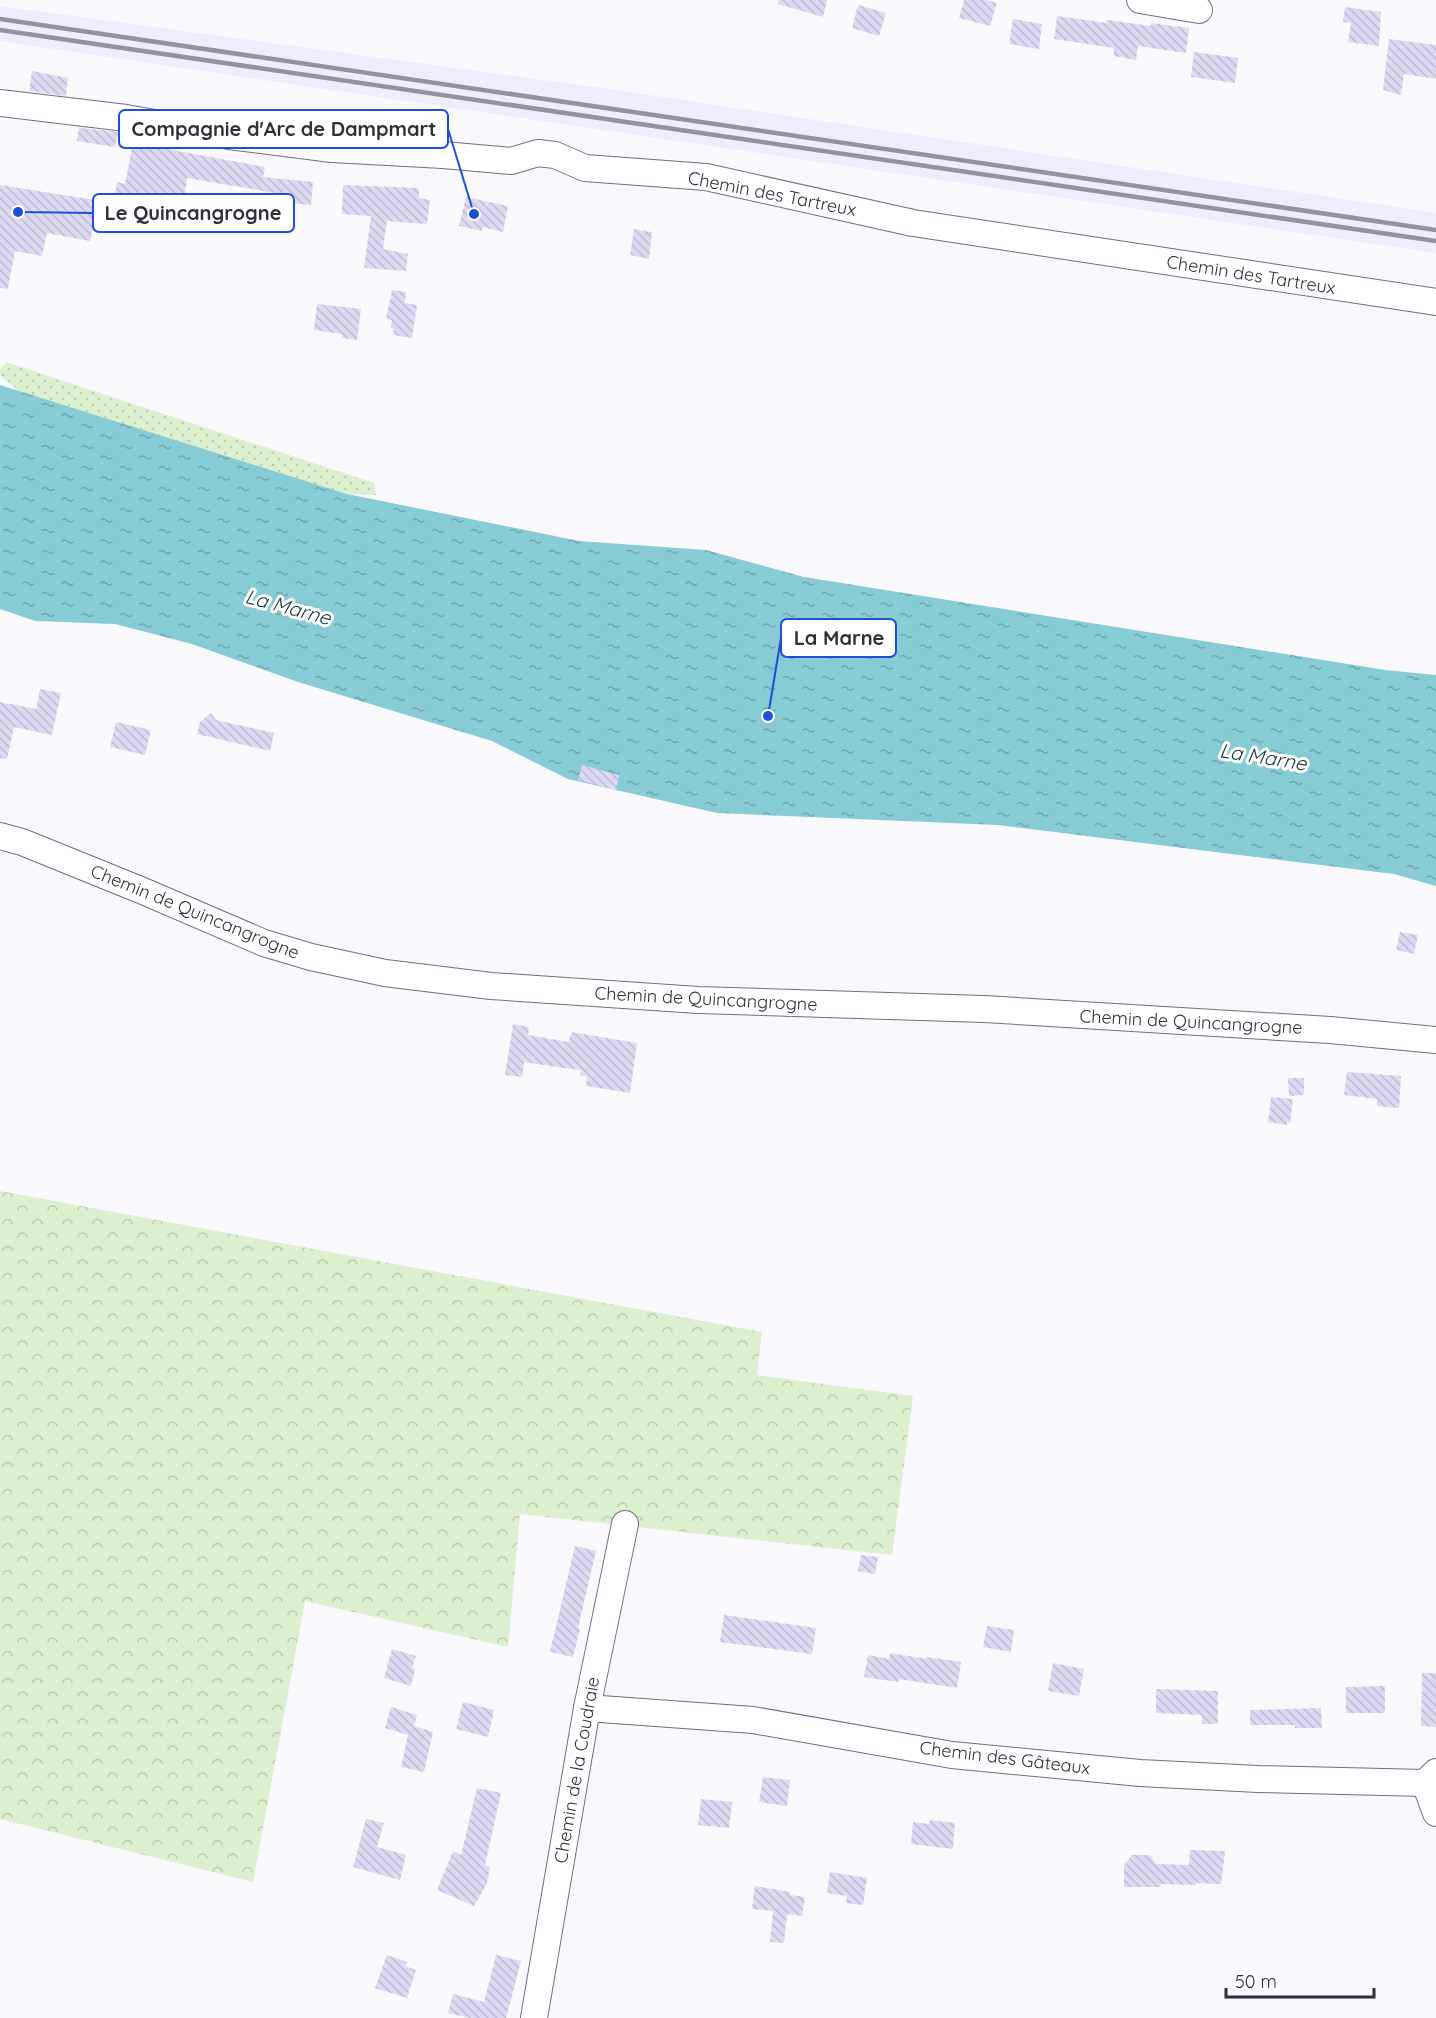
<svg xmlns="http://www.w3.org/2000/svg" width="1436" height="2018" font-family="Quicksand,sans-serif">
<style>
.built{fill:#f0edfb}
.grass{fill:url(#grass-dots)}
.forest{fill:url(#forest-crowns)}
.water{fill:url(#water-ripples)}
.building{fill:url(#building-back-hatch)}
.lines{fill:none;stroke-linecap:round;stroke-linejoin:round}
.minor-casing{stroke:#716c83;stroke-width:28}
.minor{stroke:#fff;stroke-width:26}
.rail{stroke:#94929a;stroke-width:4.5}
.labels{text-anchor:middle;stroke-width:6;stroke-linejoin:round;paint-order:stroke}
.street-label{font-size:18px;fill:#302e38;stroke:#fff}
.water-label{font-size:20px;font-style:italic;fill:#17383c;stroke:#fff}
.leader{fill:none;stroke:#1d4ed8;stroke-width:2}
.callout-dot{fill:#1d4ed8;stroke:#fff;stroke-width:2}
.callout{fill:#fff;stroke:#1d4ed8;stroke-width:2}
.callout-label{font-size:20px;text-anchor:middle;font-weight:bold;fill:#302e38}
</style>
<defs>
<pattern id="grass-dots" width="8" height="8" patternUnits="userSpaceOnUse" patternTransform="scale(1.5)"><rect width="8" height="8" fill="#dcefce"/><path d="M2 2h.1M6 6h.1" fill="none" stroke="#bdcdb2" stroke-width="1.8" stroke-linecap="round"/></pattern>
<pattern id="forest-crowns" width="20" height="18" patternUnits="userSpaceOnUse" patternTransform="scale(1.5)"><rect width="20" height="18" fill="#dcefce"/><path d="M2 6a3 3 0 1 1 6 0M12 15a3 3 0 1 1 6 0" fill="none" stroke="#bdcdb2"/></pattern>
<pattern id="water-ripples" width="26" height="14" patternUnits="userSpaceOnUse" patternTransform="scale(1.5)"><rect width="26" height="14" fill="#87cbd4"/><path d="M2 4q2-2 4 0t4 0M15 11q2-2 4 0t4 0" fill="none" stroke="#6fa5ad"/></pattern>
<pattern id="building-back-hatch" width="6" height="6" patternUnits="userSpaceOnUse" patternTransform="scale(1.5)"><rect width="6" height="6" fill="#ded9f3"/><path d="M-1 5l2 2M0 0l6 6M5-1l2 2" fill="none" stroke="#bfbbd1"/></pattern>
</defs>
<rect width="100%" height="100%" fill="#f9f8fd"/>
<polygon class="built" points="0,6 609,89 1436,213 1436,253 0,41"/>
<polygon class="grass" points="6,362 374,483 376,495 347,494 22,393 1,377 0,370"/>
<polygon class="forest" points="0,1191 762,1332 757,1375 913,1396 892,1555 520,1514 508,1647 305,1601 253,1882 0,1819"/>
<polygon class="water" points="0,385 347,494 579,541 706,550 804,577 1385,670 1436,675 1436,886 1394,874 998,825 717,813 568,779 492,741 298,682 192,644 115,624 35,621 0,609"/>
<g class="building">
<polygon points="779,0 827,0 823,17 778,4"/>
<polygon points="964,0 986,0 997,3 990,26 959,18"/>
<polygon points="858,5 886,13 879,36 852,28"/>
<polygon points="1345,7 1381,12 1379,46 1348,42 1351,23 1343,22"/>
<polygon points="1057,16 1107,23 1107,20 1151,26 1151,23 1189,28 1186,53 1138,46 1136,60 1114,56 1114,48 1054,39"/>
<polygon points="1013,19 1042,24 1039,49 1009,44"/>
<polygon points="1389,39 1436,45 1436,79 1404,74 1401,95 1383,90"/>
<polygon points="1194,52 1238,58 1235,83 1191,77"/>
<polygon points="32,71 68,78 66,96 29,91"/>
<polygon points="79,128 118,132 115,147 77,141"/>
<polygon points="133,143 265,167 263,177 313,182 311,205 280,202 281,194 187,178 182,213 114,203 117,182 125,184"/>
<polygon points="0,185 114,203 110,230 93,227 90,241 47,233 42,256 15,251 8,289 0,288"/>
<polygon points="343,185 419,188 419,198 430,200 427,224 387,221 383,249 408,254 406,271 364,268 371,216 342,214"/>
<polygon points="466,197 508,206 503,232 483,227 482,231 459,226"/>
<polygon points="634,229 652,232 649,259 630,255"/>
<polygon points="392,290 406,292 405,303 417,305 412,338 393,335 394,329 391,328 392,320 386,319"/>
<polygon points="317,304 361,309 357,340 342,338 342,334 314,330"/>
<polygon points="40,689 61,693 52,735 14,727 7,759 0,758 0,702 36,709"/>
<polygon points="211,713 216,720 274,733 270,751 197,734 200,722"/>
<polygon points="116,722 151,730 145,755 110,747"/>
<polygon points="582,765 619,775 616,790 578,780"/>
<polygon points="1400,932 1418,935 1414,954 1396,950"/>
<polygon points="513,1024 529,1027 528,1035 569,1042 571,1032 637,1043 630,1093 586,1086 587,1077 580,1075 581,1070 564,1068 524,1062 522,1077 505,1075"/>
<polygon points="1347,1072 1401,1076 1399,1108 1377,1106 1377,1099 1344,1095"/>
<polygon points="1288,1078 1304,1078 1304,1095 1289,1096"/>
<polygon points="1271,1097 1293,1099 1290,1123 1287,1122 1287,1125 1268,1122"/>
<polygon points="575,1546 596,1551 578,1628 580,1629 573,1657 550,1652"/>
<polygon points="861,1555 878,1557 875,1574 858,1571"/>
<polygon points="724,1615 816,1628 812,1654 720,1642"/>
<polygon points="987,1626 1014,1630 1011,1652 983,1647"/>
<polygon points="392,1649 416,1656 412,1668 415,1669 411,1686 384,1678"/>
<polygon points="890,1653 927,1659 927,1657 961,1662 957,1688 899,1679 898,1682 864,1677 868,1655 889,1659"/>
<polygon points="1053,1663 1084,1669 1079,1696 1048,1691"/>
<polygon points="1422,1673 1436,1673 1436,1727 1421,1726"/>
<polygon points="1385,1686 1385,1713 1346,1713 1346,1687"/>
<polygon points="1156,1689 1218,1691 1218,1724 1202,1724 1202,1715 1156,1713"/>
<polygon points="463,1702 494,1710 488,1737 456,1729"/>
<polygon points="391,1707 417,1715 414,1726 433,1732 424,1772 401,1767 408,1735 385,1728"/>
<polygon points="1321,1708 1322,1728 1295,1728 1295,1725 1250,1725 1250,1710"/>
<polygon points="763,1777 790,1780 787,1806 759,1802"/>
<polygon points="477,1788 501,1793 485,1865 490,1867 487,1884 474,1906 437,1890 453,1851 461,1855"/>
<polygon points="701,1799 732,1802 729,1828 698,1825"/>
<polygon points="366,1819 384,1823 377,1847 406,1855 400,1880 353,1867"/>
<polygon points="930,1820 955,1823 953,1849 911,1844 913,1822 929,1824"/>
<polygon points="1190,1850 1225,1851 1221,1884 1196,1883 1196,1885 1160,1884 1160,1887 1124,1887 1124,1865 1132,1855 1150,1855 1156,1864 1189,1865"/>
<polygon points="830,1872 867,1878 863,1905 846,1903 847,1896 827,1893"/>
<polygon points="755,1886 790,1892 790,1895 805,1897 802,1916 787,1914 784,1943 770,1942 773,1911 752,1909"/>
<polygon points="387,1955 407,1962 405,1966 416,1970 407,1998 375,1988"/>
<polygon points="496,1955 521,1961 506,2018 470,2018 448,2013 453,1994 484,2002"/>
</g>
<g class="lines">
<g class="minor-casing">
<g id="minor">
<polyline points="1140,0 1199,10"/>
<polyline points="0,103 126,118 229,136 332,149 443,155 511,161 538,153 555,155 585,168 706,177 913,223 1436,302"/>
<polyline points="0,836 22,842 143,891 264,943 311,957 385,973 491,986 698,1000 984,1009 1330,1030 1436,1040"/>
<polyline points="587,1708 753,1720 952,1755 1140,1773 1258,1779 1425,1783"/>
<polyline points="1436,1772 1425,1783 1436,1813"/>
<polyline points="534,2018 587,1708 625,1524"/>
</g>
</g>
<use href="#minor" class="minor"/>
<g class="rail">
<polyline points="0,19 1436,230"/>
<polyline points="0,30 1436,241"/>
</g>
</g>
<g class="labels">
<g class="street-label">
<text transform="translate(772 194) rotate(11)" y="6">Chemin des Tartreux</text>
<text transform="translate(1251 275) rotate(9)" y="6">Chemin des Tartreux</text>
<text transform="translate(195 912) rotate(22)" y="6">Chemin de Quincangrogne</text>
<text transform="translate(706 999) rotate(3)" y="6">Chemin de Quincangrogne</text>
<text transform="translate(1191 1022) rotate(3)" y="6">Chemin de Quincangrogne</text>
<text transform="translate(1005 1758) rotate(7)" y="6">Chemin des Gâteaux</text>
<text transform="translate(577 1770) rotate(-80)" y="6">Chemin de la Coudraie</text>
</g>
<g class="water-label">
<text transform="translate(288 607) rotate(15)" y="7">La Marne</text>
<text transform="translate(1263 757) rotate(9)" y="7">La Marne</text>
</g>
</g>
<path class="leader" d="M474 214L448 129M18 212L93 213M768 716L781 638"/>
<g class="callout-dot">
<circle cx="474" cy="214" r="6"/>
<circle cx="18" cy="212" r="6"/>
<circle cx="768" cy="716" r="6"/>
</g>
<g class="callout">
<rect x="119" y="110" width="329" height="38" rx="6"/>
<rect x="93" y="194" width="201" height="38" rx="6"/>
<rect x="781" y="619" width="115" height="38" rx="6"/>
</g>
<g class="callout-label">
<text x="284" y="136">Compagnie d'Arc de Dampmart</text>
<text x="193" y="220">Le Quincangrogne</text>
<text x="839" y="645">La Marne</text>
</g>
<path d="M1226 1988v9h148v-9" fill="none" stroke="#302e38" stroke-width="3"/>
<text x="1235" y="1988" font-size="18" fill="#302e38" stroke="#ffffff" stroke-width="4.5" paint-order="stroke">50 m</text>
</svg>
